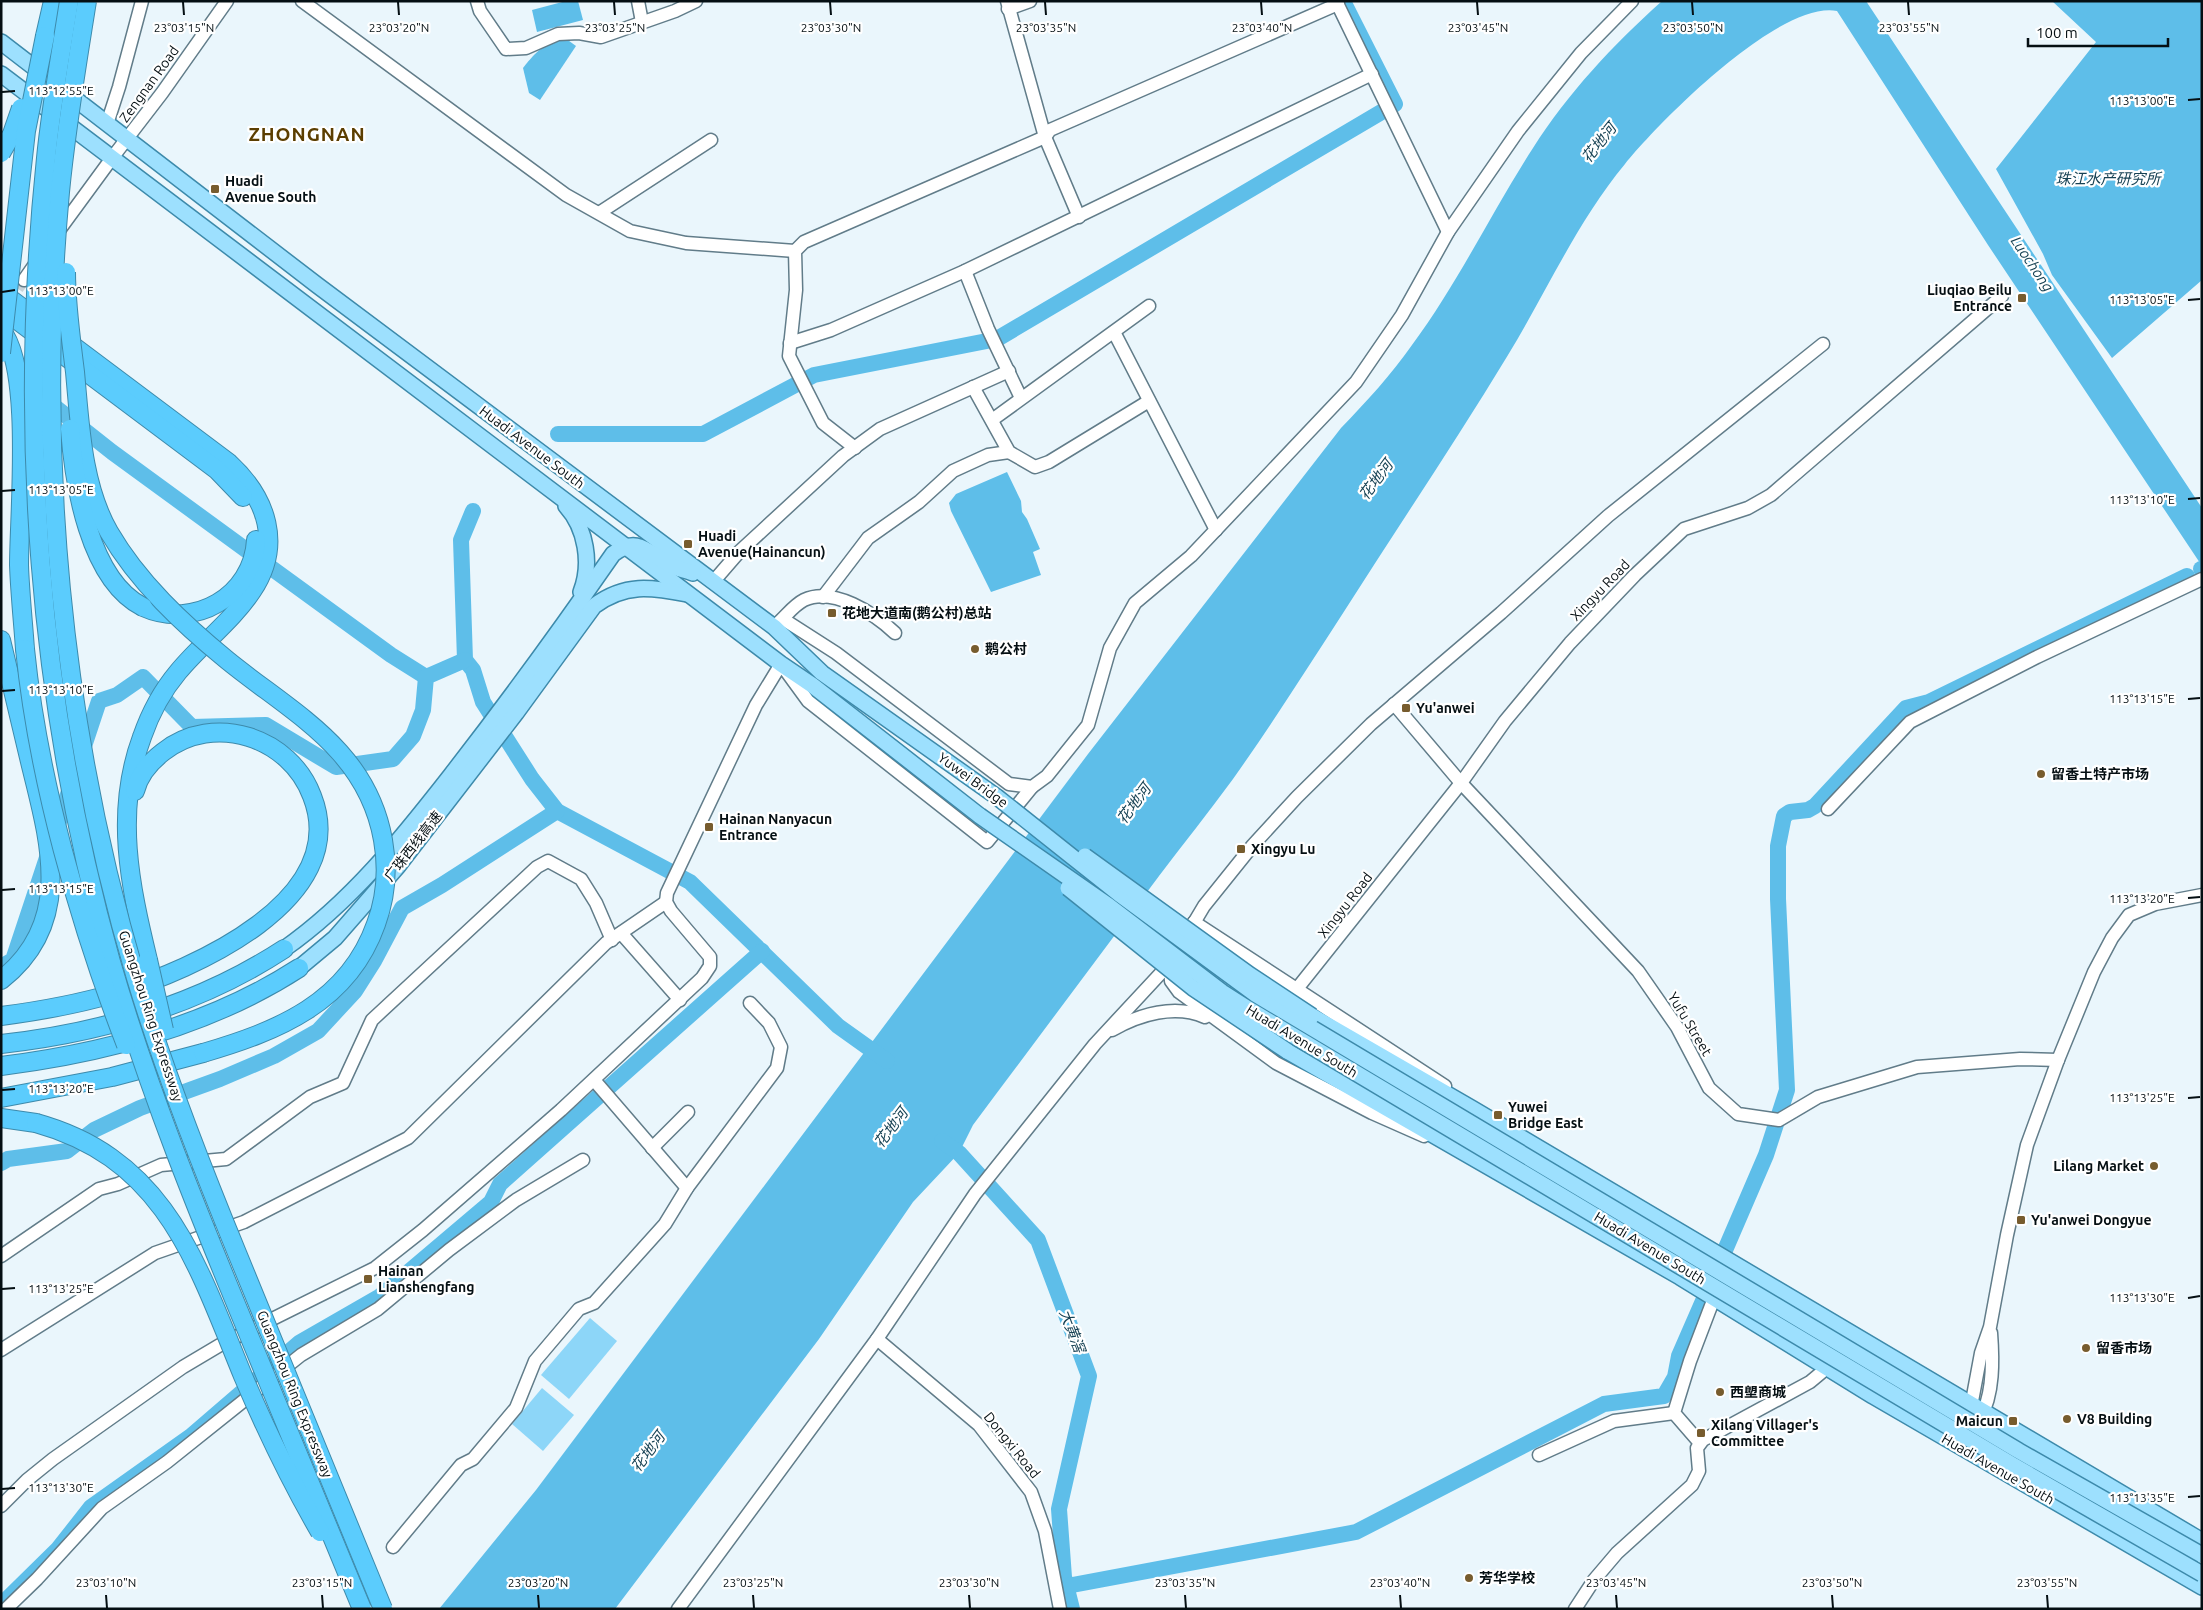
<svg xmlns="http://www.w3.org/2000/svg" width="2203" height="1610" font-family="Ubuntu,'Noto Sans SC',sans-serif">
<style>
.green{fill:#8dd6f8}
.water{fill:#5ebee9}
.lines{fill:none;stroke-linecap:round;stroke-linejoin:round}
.river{stroke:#5ebee9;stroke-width:16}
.minor-tunnel{stroke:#c8d3d9;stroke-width:12;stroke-dasharray:12 6;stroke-linecap:butt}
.minor-casing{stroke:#617c89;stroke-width:15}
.major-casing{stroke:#3d8aab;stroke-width:18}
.highway-casing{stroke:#3d8aab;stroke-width:20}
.minor{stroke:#fff;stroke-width:12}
.major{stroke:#9de0fe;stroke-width:15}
.highway{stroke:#5bccfd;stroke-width:18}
.major-bridge-casing{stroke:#3d8aab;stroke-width:18;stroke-linecap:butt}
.highway-bridge-casing{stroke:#3d8aab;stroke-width:20;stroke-linecap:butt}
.major-bridge{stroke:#9de0fe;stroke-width:15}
.highway-bridge{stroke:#5bccfd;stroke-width:18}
.ticks{fill:none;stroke:#050f13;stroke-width:2}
.poi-dot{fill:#775c2e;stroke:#fff;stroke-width:2}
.labels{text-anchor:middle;stroke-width:4.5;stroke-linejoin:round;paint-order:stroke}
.street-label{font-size:14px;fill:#050f13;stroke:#fff}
.poi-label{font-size:14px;font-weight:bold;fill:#050f13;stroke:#fff;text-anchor:start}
.water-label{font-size:15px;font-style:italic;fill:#174254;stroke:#fff}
.district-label{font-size:19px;font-weight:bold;letter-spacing:1px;fill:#5b3e01;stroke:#fff}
.ticks-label{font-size:12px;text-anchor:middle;fill:#050f13;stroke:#fff;stroke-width:4.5;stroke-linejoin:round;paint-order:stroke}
</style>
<rect width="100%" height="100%" fill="#eaf6fc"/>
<g class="green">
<polygon points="590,1318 617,1341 569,1399 541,1375"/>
<polygon points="542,1388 574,1415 543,1451 512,1424"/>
</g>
<g class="water">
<polygon points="566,1 578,1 583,20 537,32 532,10"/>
<path d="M 1662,1 L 1866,1 L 2202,508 L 2202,566 L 1988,245 L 1837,11 C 1779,0 1658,123 1625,164 C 1577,222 1547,291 1508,355 C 1456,441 1399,525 1345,610 C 1308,667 1272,724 1233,779 C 1209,812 1183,844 1159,876 C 1097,959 1035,1042 973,1125 L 959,1153 L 913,1202 L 819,1339 L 615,1609 L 439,1609 L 536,1490 L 1088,754 L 1341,428 C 1367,401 1391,375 1412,345 C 1458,283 1491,213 1533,148 C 1568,93 1613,45 1662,1 Z"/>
<polygon points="2052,1 2202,1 2202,280 2112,358 2052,275 2043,254 1996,169 2096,42"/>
<path d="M 565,38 L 576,46 L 540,100 L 529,93 L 523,68 C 537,50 543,45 565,38 Z"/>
<polygon points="1007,472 1021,501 1022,512 1027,519 1040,549 1033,552 1041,575 991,592 951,511 949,503 956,494"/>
</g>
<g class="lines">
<g class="river">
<polyline points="45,399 112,452 249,552"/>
<polyline points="558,434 703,434 814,375 997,339 1395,104 1345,5"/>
<polyline points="473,511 461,540 465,660 473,670 483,702 532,779 557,811 690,882 838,1026 887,1061"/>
<polyline points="270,567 391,655 426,677"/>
<polyline points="2201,569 2202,569"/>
<polyline points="1,967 13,960 99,701 117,695 143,677 192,727 266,725 336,767 393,759 413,736 423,710 426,677 465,660"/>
<polyline points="942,1141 959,1153 1038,1240 1089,1376 1059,1509 1064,1577 1072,1609"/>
<polyline points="1,1163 8,1159 67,1151 94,1130 140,1108 220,1079 274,1056 318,1031 355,991 374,961 402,908 442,885 557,811"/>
<polyline points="1710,1285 1766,1155 1787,1090 1778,899 1778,846 1784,816 1790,812 1808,810 1815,806 1906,708 1929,702 2187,576"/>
<polyline points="1067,1586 1356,1532 1604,1404 1664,1396 1675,1377 1679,1356 1703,1301"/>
<polyline points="1,1605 58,1549 91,1507 191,1436 299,1343 379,1297 491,1202 500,1184 762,951"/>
</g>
<polyline class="minor-tunnel" points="7,303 24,280"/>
<g class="minor-casing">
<g id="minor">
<polyline points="302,1 566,195 630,231 686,243 795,251"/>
<polyline points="477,1 480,11 506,49 526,48 558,34 579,33 601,37 675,11 696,1"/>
<polyline points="638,1 642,22"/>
<polyline points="1007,1 1045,137 1079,217"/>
<polyline points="1336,1 1448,232"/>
<polyline points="1008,9 1030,1"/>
<polyline points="107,124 119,87 142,1"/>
<polyline points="599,213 711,140"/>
<polyline points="57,233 112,158 162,93 227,1"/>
<polyline points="965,271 988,329 1021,398"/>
<polyline points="24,280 38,260"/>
<polyline points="1114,332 1216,530"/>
<polyline points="790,343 831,330 965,271 1372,74"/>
<polyline points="973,387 1009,452 1035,467 1049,462 1149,401"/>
<polyline points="992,420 1149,306"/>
<polyline points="855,448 823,423 789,356 796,290 795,251 804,242 1045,137 1050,130 1338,4"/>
<polyline points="713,582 739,552 843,456 880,429 1009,371"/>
<polyline points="823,597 868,538 919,502 953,471 988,455 1009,452"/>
<polyline points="783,619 836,653 1009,784 1032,787 1047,776 1088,725 1110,648 1135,603 1191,556 1356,382 1402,315 1448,232 1518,131 1581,53 1632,1"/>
<path d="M 778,623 C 786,616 794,605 804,600 C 833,586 875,614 895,633"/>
<polyline points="1394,704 1461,783 1638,971 1677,1027 1709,1088 1738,1114 1779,1120 1818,1097 1917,1067 2020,1059 2058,1060"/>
<polyline points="1828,809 1910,722 2037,657 2202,579"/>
<polyline points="1194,922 1445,1086"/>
<polyline points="621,933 680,1000"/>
<polyline points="1170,965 1171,981 1179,992 1276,1063 1372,1113 1424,1136"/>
<polyline points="1296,990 1461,783 1505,721 1570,643 1635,575 1684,529 1748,508 1771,495 2002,296"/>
<path d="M 1112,1030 C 1140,1014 1175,1004 1205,1017"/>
<polyline points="594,1080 687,1188"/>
<polyline points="652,1148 688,1112"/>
<polyline points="1,1256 99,1189 118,1184 161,1165 226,1159 310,1097 343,1083 372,1020 537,867 548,861 581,879 596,903 612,940"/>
<polyline points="877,1339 979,1425 1031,1492 1045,1531 1060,1609"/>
<polyline points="1,1350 155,1253 244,1222 408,1138 606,943 666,902"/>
<polyline points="1970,1412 1981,1353 1990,1327 2007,1235 2027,1145 2058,1060 2094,972 2112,938 2129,915 2155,904 2202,895"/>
<path d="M 1980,1418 C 1994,1395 1993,1359 1991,1333"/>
<polyline points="1700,1443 1674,1413 1690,1361 1714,1298"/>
<polyline points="1539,1455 1614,1421 1674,1413"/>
<polyline points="1,1506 27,1480 53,1459 183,1367 220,1345 375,1268 423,1230 561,1110 702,978 710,966 710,957 671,911 666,902 667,893 756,705 781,664 808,701 987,842 1032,787"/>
<polyline points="393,1547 461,1465 473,1459 516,1408 535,1361 579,1309 594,1303 665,1224 687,1188 777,1068 781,1047 769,1023 750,1003"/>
<polyline points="6,1609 37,1579 102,1508 167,1462 301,1355 378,1309 449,1250 516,1200 583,1160"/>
<polyline points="678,1609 877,1339 975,1194 1095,1044 1160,974 1176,953 1204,906 1253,845 1297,797 1371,724 1501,613 1608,516 1823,344"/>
<polyline points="1575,1609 1594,1580 1617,1553 1692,1485 1699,1471 1697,1448 1703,1440 1810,1382 1822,1372 1830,1361"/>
</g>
</g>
<g class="major-casing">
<g id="major">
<polyline points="1,42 317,285 774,627 822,673 997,797"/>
<polyline points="1,74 781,664 812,685 980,816"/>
<path d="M 566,506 C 586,528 592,564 581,592"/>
<path d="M 284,949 C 351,902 401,839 451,775 C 507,703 561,629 613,554 C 638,535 648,553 670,565 C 677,569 686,570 693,573"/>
<path d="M 299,968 L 335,938 L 398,866 L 516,713 L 594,606 C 625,583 651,587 687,594"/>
<polyline points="1312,1016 1473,1109 2202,1541"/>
<polyline points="1287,1051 1680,1277 1873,1396 2202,1587"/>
</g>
</g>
<g class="highway-casing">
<g id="highway">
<polyline points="45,36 53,1"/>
<path d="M 1,292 L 229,463 C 267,498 283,545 252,591 C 232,621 201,644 178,672 C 162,691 150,714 142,737 C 114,812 130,886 148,960"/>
<polyline points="1,308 217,470 243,497"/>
<path d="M 1,330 C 33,367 19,514 19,565 C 20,593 23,621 25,649"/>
<path d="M 143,607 C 194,630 253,596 256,540"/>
<path d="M 1,640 C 11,682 21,724 31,766 C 50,843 74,923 1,980"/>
<path d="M 1,1016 C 40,1011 78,1004 116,993 C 192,970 353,900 312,796 C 290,737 214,712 163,752 C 150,762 139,775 135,791"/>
<path d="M 1,1044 C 100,1033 200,1004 284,949"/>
<path d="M 1,1066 C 105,1053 211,1025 299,968"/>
<polyline points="1,1098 112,1077 203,1053"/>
<polyline points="1,1118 36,1123"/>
</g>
</g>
<use href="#minor" class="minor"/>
<use href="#major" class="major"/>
<use href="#highway" class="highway"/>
<g class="major-bridge-casing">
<g id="major-bridge">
<polyline points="997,797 1119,894 1255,994 2019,1451 2202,1555"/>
<polyline points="980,816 1109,906 1222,992 1247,1008 2011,1464 2202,1574"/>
<polyline points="1085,856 1250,975 1312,1016"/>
<polyline points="1068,888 1193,988 1287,1051"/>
</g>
</g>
<g class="highway-bridge-casing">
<g id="highway-bridge">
<path d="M 69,1 C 61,53 51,106 46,158 C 18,428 38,701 111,962 C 148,1090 199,1215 250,1338 C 288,1428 324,1519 362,1609"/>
<path d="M 87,1 C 77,64 66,128 60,192 C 36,454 61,725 136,978 C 164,1071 200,1163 237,1253 C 285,1372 335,1490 383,1609"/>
<polyline points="1,153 12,134 21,108"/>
<path d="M 66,272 C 66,305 71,339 75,372 C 80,425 82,485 109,532 C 138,582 183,624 227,660 C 292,713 367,749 383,840 C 388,868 386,897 376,924 C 348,1003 278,1031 203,1053"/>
<polyline points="1,353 26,131 45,36"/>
<path d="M 70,429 C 74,483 89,580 143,607"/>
<path d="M 25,649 C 38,779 79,923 126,1045"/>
<polyline points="148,960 164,1030"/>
<path d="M 36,1123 C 166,1159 197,1264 243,1376 C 266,1430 291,1482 320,1532"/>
</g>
</g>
<use href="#major-bridge" class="major-bridge"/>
<use href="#highway-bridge" class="highway-bridge"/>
</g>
<path class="ticks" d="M 183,2 L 184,15M 398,2 L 399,15M 614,2 L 615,15M 830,2 L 831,15M 1045,2 L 1046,15M 1261,2 L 1262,15M 1477,2 L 1478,15M 1692,2 L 1693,15M 1908,2 L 1909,15M 2,92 L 15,91M 2188,100 L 2200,99M 2,292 L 15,290M 2188,300 L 2200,299M 2,491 L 15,490M 2188,499 L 2200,498M 2,691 L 15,690M 2188,699 L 2200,698M 2,890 L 15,889M 2188,898 L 2200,897M 2,1090 L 15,1089M 2188,1098 L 2200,1097M 2,1289 L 15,1288M 2188,1298 L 2200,1296M 2,1489 L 15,1488M 2188,1497 L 2200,1496M 106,1595 L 107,1608M 322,1595 L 323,1608M 538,1595 L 539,1608M 753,1595 L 754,1608M 969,1595 L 970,1608M 1185,1595 L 1186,1608M 1400,1595 L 1401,1608M 1616,1595 L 1617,1608M 1832,1595 L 1833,1608M 2047,1595 L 2048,1608"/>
<g class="poi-dot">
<rect x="210" y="184" width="10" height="10" rx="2.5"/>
<rect x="2017" y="293" width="10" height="10" rx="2.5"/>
<rect x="683" y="539" width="10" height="10" rx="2.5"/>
<rect x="827" y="608" width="10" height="10" rx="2.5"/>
<circle cx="975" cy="649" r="5"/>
<rect x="1401" y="703" width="10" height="10" rx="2.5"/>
<circle cx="2041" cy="774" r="5"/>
<rect x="704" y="822" width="10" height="10" rx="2.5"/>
<rect x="1236" y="844" width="10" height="10" rx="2.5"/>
<rect x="1493" y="1110" width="10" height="10" rx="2.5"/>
<circle cx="2154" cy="1166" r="5"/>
<rect x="2016" y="1215" width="10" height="10" rx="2.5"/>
<rect x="363" y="1274" width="10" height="10" rx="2.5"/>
<circle cx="2086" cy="1348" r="5"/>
<circle cx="1720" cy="1392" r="5"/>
<circle cx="2067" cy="1419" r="5"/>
<rect x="2008" y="1416" width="10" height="10" rx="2.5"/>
<rect x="1696" y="1428" width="10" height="10" rx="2.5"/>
<circle cx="1469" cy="1578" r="5"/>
</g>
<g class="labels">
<g class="street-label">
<text transform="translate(149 84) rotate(-54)" y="5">Zengnan Road</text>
<text transform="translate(532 447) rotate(37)" y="5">Huadi Avenue South</text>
<text transform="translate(1600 590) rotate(-46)" y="5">Xingyu Road</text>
<text transform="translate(973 780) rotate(36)" y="5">Yuwei Bridge</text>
<text transform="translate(413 846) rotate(-52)" y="5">广珠西线高速</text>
<text transform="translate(1345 905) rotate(-52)" y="5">Xingyu Road</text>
<text transform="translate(151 1016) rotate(72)" y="5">Guangzhou Ring Expressway</text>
<text transform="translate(1690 1024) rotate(59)" y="5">Yufu Street</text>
<text transform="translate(1302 1041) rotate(31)" y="5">Huadi Avenue South</text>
<text transform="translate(1650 1248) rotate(31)" y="5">Huadi Avenue South</text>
<text transform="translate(295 1394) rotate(68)" y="5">Guangzhou Ring Expressway</text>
<text transform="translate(1012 1445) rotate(51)" y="5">Dongxi Road</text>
<text transform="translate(1998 1469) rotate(30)" y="5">Huadi Avenue South</text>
</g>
<g class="poi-label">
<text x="225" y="186">Huadi<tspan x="225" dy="16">Avenue South</tspan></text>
<text x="2012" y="295" text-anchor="end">Liuqiao Beilu<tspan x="2012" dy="16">Entrance</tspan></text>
<text x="698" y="541">Huadi<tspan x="698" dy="16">Avenue(Hainancun)</tspan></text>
<text x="842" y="618">花地大道南(鹅公村)总站</text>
<text x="985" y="654">鹅公村</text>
<text x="1416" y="713">Yu'anwei</text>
<text x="2051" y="779">留香土特产市场</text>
<text x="719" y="824">Hainan Nanyacun<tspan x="719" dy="16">Entrance</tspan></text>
<text x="1251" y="854">Xingyu Lu</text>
<text x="1508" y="1112">Yuwei<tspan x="1508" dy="16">Bridge East</tspan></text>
<text x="2144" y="1171" text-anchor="end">Lilang Market</text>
<text x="2031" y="1225">Yu'anwei Dongyue</text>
<text x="378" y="1276">Hainan<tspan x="378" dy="16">Lianshengfang</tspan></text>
<text x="2096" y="1353">留香市场</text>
<text x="1730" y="1397">西塱商城</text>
<text x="2077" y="1424">V8 Building</text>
<text x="2003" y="1426" text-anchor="end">Maicun</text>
<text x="1711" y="1430">Xilang Villager's<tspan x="1711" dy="16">Committee</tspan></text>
<text x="1479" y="1583">芳华学校</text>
</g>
<g class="water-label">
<text transform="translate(1599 143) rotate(-51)" y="5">花地河</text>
<text x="2108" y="184">珠江水产研究所</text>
<text transform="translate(2032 264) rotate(56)" y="5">Luochong</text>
<text transform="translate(1376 480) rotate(-53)" y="5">花地河</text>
<text transform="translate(1134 804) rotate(-53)" y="5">花地河</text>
<text transform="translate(891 1128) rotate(-53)" y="5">花地河</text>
<text transform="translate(1072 1331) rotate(69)" y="5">大黄滘</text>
<text transform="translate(648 1452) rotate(-53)" y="5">花地河</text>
</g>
<g class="district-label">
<text x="307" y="141">ZHONGNAN</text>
</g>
</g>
<g class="ticks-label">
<text x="184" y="32">23°03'15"N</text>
<text x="399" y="32">23°03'20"N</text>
<text x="615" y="32">23°03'25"N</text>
<text x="831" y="32">23°03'30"N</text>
<text x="1046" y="32">23°03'35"N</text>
<text x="1262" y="32">23°03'40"N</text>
<text x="1478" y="32">23°03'45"N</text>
<text x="1693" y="32">23°03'50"N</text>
<text x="1909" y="32">23°03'55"N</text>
<text x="61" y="95">113°12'55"E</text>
<text x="2142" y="105">113°13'00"E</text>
<text x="61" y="295">113°13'00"E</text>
<text x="2142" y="304">113°13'05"E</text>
<text x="61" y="494">113°13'05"E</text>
<text x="2142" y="504">113°13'10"E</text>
<text x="61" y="694">113°13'10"E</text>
<text x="2142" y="703">113°13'15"E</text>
<text x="61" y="893">113°13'15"E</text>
<text x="2142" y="903">113°13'20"E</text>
<text x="61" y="1093">113°13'20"E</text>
<text x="2142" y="1102">113°13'25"E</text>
<text x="61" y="1293">113°13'25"E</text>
<text x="2142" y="1302">113°13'30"E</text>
<text x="61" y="1492">113°13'30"E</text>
<text x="2142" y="1502">113°13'35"E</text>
<text x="106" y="1587">23°03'10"N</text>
<text x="322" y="1587">23°03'15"N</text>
<text x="538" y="1587">23°03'20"N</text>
<text x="753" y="1587">23°03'25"N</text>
<text x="969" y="1587">23°03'30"N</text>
<text x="1185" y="1587">23°03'35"N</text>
<text x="1400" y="1587">23°03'40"N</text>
<text x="1616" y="1587">23°03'45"N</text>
<text x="1832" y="1587">23°03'50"N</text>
<text x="2047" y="1587">23°03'55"N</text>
</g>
<rect width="2203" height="1610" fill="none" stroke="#050f13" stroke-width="5"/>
<path d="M2028 38v8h140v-8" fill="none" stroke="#050f13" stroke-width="2.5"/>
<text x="2036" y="38" font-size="15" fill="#050f13" stroke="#ffffff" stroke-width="4" paint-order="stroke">100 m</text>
</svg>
